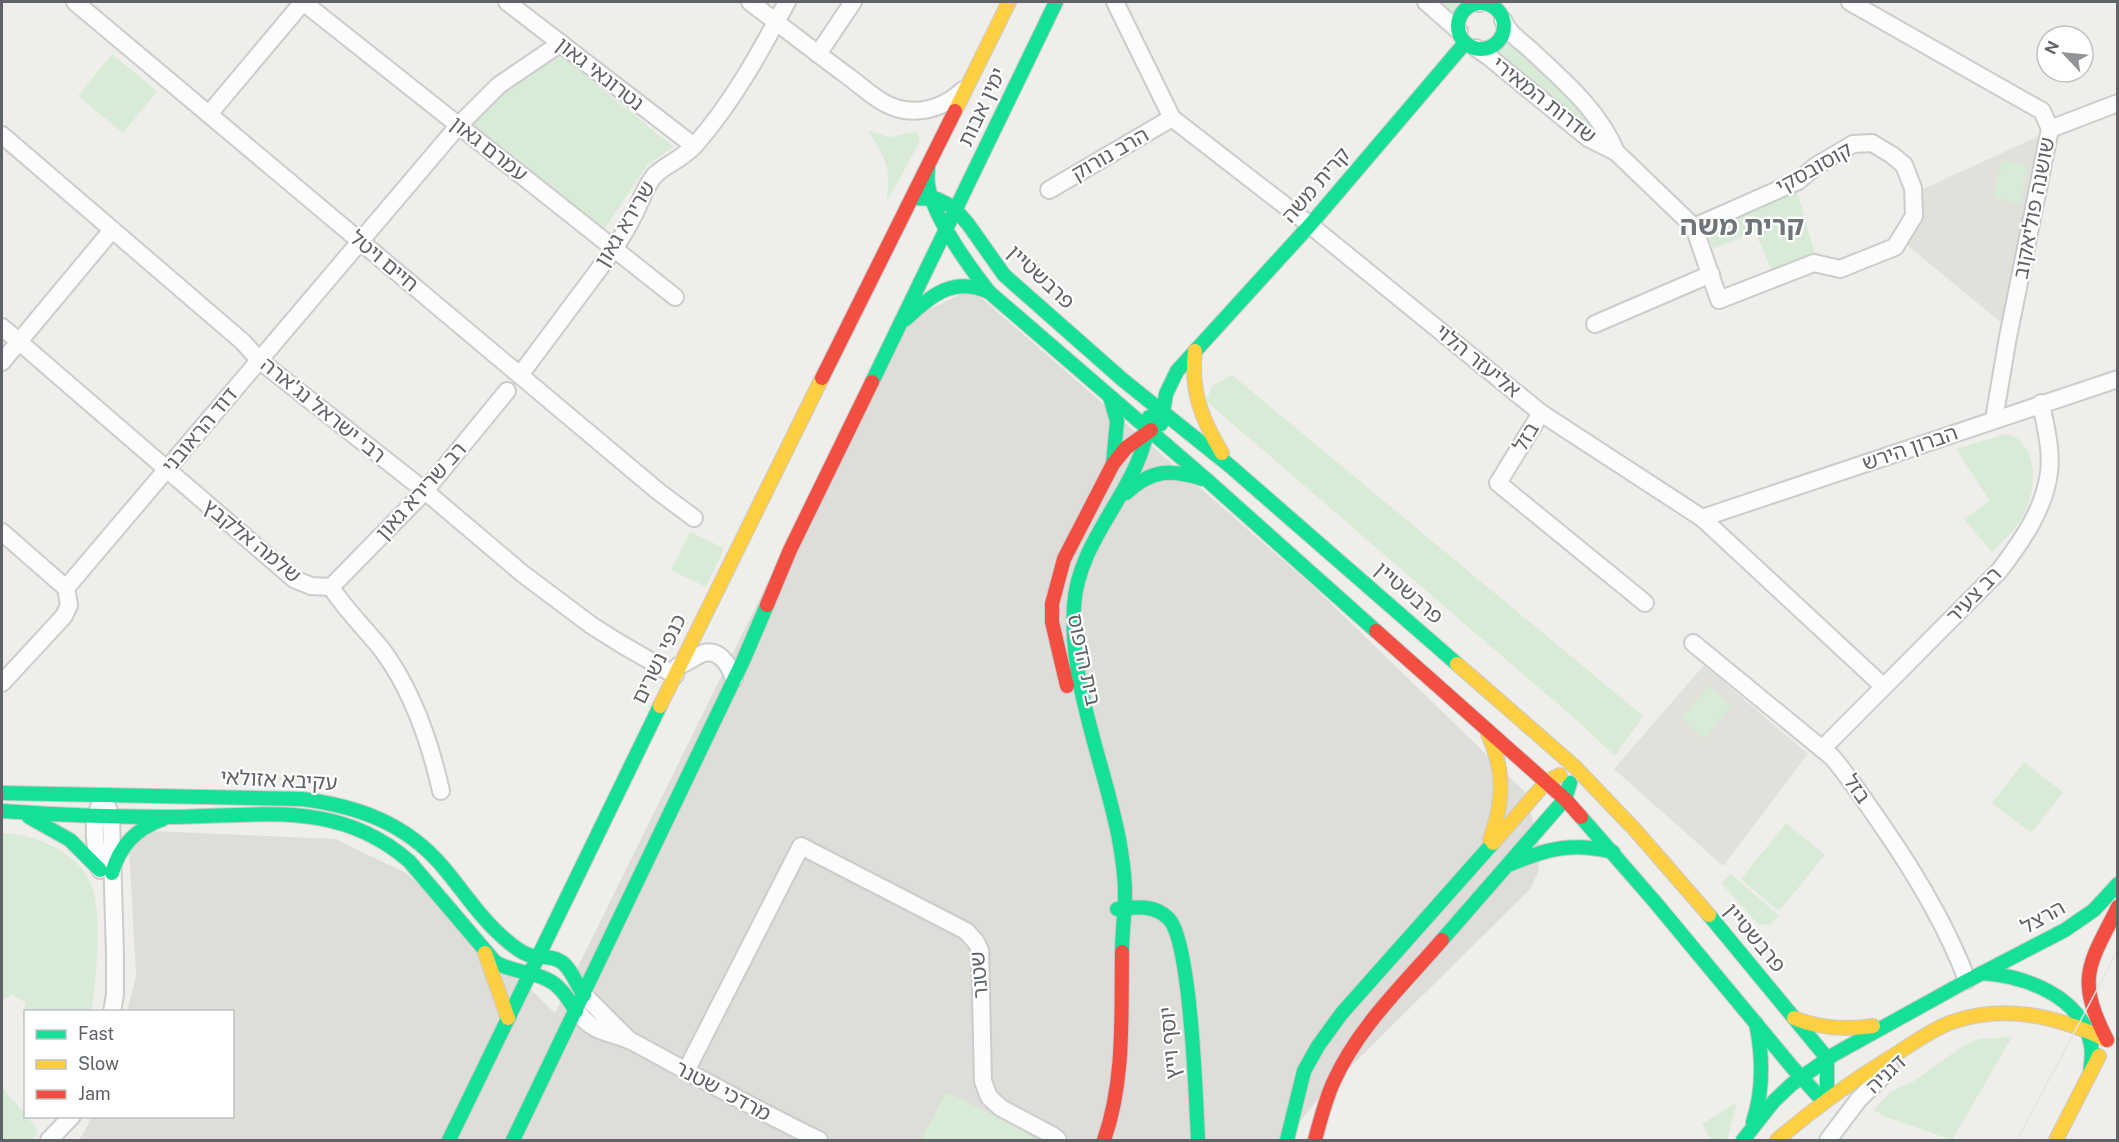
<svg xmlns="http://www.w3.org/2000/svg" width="2119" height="1142" font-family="'Public Sans','Noto Sans Hebrew',sans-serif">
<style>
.industrial{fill:#dfddda}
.education{fill:#e2e0da}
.green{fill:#d8ebd6}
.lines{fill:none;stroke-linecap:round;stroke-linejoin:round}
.street-casing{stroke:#cbcccc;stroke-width:20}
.fast-casing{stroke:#cacacb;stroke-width:16}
.slow-casing{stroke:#cacacb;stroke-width:16}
.jam-casing{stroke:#cacacb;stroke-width:16}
.street{stroke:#fdfcfc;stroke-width:16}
.fast{stroke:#16e098;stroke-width:14}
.slow{stroke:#ffcf43;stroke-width:14}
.jam{stroke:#f24e42;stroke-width:14}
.tram{stroke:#e4e4e4;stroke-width:1.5}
.labels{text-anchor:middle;stroke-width:4.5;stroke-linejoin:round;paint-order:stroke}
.street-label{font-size:21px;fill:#5f6368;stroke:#fff}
.district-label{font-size:27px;font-weight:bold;fill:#70757a;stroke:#fff}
</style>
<rect width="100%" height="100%" fill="#efeeea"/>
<polygon class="industrial" points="971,289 1314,587 1525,792 1540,847 1538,873 1530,889 1319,1098 1298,1124 1290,1140 77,1140 82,1136 92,1117 232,1116 232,1012 127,1011 136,976 128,830 335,839 406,873 476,936 555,1013 887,341 899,324"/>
<g class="education">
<polygon points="2039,136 2004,325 1907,245 1919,218 1921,190"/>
<polygon points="1704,665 1808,754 1723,866 1614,769"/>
</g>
<g class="green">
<polygon points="1432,2 1462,2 1456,7 1453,16"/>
<polygon points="1508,40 1580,106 1596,128 1591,131 1495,51"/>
<polygon points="112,54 157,91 123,133 78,96"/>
<path d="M 561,56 L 674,147 L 647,165 L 602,233 L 467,126 C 498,94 523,77 561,56 Z"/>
<path d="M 868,131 L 890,137 L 917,132 L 920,141 L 886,203 C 893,174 885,154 868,131 Z"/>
<polygon points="2002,160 2028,165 2020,204 1993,198"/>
<polygon points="1796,188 1815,253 1772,271 1755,232 1713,249 1706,230"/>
<polygon points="1232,375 1643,716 1615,756 1582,725 1206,401 1212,386"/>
<path d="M 2006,434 C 2010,436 2016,437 2019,440 C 2038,457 2035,491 2025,512 C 2019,527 2003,540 1992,552 L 1964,519 L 1990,501 L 1956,449 Z"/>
<polygon points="690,532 724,548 706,587 671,570"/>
<polygon points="1708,685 1732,705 1704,739 1681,719"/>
<polygon points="2024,762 2063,792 2031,833 1992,803"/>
<polygon points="1786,823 1825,855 1779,911 1741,879"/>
<path d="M 2,833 C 12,834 23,835 33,838 C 54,845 78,859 88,878 C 105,909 95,977 92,1011 L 26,1012 L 25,1025 L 23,1015 L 26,1003 L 11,994 L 2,1001 Z"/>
<polygon points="1731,874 1779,916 1771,924 1759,925 1721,883"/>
<polygon points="2012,1037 1952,1140 1886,1117 1874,1110 1890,1092 1914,1081 1963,1046 1980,1039"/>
<polygon points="2,1087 37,1129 37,1135 32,1140 2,1140"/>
<polygon points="946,1092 1029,1132 1031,1140 921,1140"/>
<polygon points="1737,1102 1727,1140 1711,1140 1702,1124"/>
</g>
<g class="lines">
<g class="street-casing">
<g id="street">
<polyline points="75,2 659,492 694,518"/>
<polyline points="303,2 675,297"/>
<polyline points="507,2 694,146"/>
<path d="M 750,2 C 783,27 815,52 849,77 C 865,89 883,107 904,110 C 927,113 947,105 963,90"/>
<polyline points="1115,2 1172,118 1310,225 1541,413 1702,518 1883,686"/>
<polyline points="1426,2 1459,31"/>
<polyline points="1476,2 1479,3"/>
<polyline points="1850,2 2042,111 2050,129 2008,337 1994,419"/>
<path d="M 1503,20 C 1509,35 1523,42 1534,53 C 1565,82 1600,112 1616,152"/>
<polyline points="1476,48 1489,57 1588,138 1616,152 1694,227 1719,300 1814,263 1840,269 1895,247 1914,216 1913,188 1904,165 1892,155 1872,143 1853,144 1816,166 1798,181 1694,227"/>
<polyline points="818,54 853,2"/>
<polyline points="209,114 303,2"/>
<polyline points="2050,129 2118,103"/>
<polyline points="2,135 243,342 259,360 425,491 523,574 591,625 621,644 675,675"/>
<polyline points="1049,190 1172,118"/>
<polyline points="1595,324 1711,274"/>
<polyline points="2,327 294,579 311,586 331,587"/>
<polyline points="2,362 112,230"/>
<path d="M 520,375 L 614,249 C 622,237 629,225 635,213 C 641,200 645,187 654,176 C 664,165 683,159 695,145 C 733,102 760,52 787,2"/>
<polyline points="1541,413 1498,483 1645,603"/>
<polyline points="1702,518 2118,379"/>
<polyline points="2,532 66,588"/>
<polyline points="331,587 425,491 507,391"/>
<path d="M 331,587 C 346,611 366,629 383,651 C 413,692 430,742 441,791"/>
<polyline points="66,588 459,125 499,85 561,43"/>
<path d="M 1693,643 L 1832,757 C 1850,778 1865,801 1881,824 C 1915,873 1946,924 1967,980"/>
<path d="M 678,666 C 687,663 695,656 704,653 C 720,649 730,666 734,679"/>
<polyline points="2,683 64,616 69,605 66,588"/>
<path d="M 1822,749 L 2000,570 C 2022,541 2045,508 2049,472 C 2052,449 2045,425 2041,403"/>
<polyline points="107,806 111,817 115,955 115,994 112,1012"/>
<path d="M 99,807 C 91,827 96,849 100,870"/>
<polyline points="584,995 628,1039"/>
<path d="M 576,1011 C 599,1038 609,1029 635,1043 C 696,1076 757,1110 819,1140"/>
<polyline points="686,1071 801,846 966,931 976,942 980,950 983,1081 989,1097 1001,1108 1052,1135 1058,1140"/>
<polyline points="49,1140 72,1116"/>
<polyline points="1828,1140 1859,1099 1890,1069"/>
</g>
</g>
<g class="fast-casing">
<g id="fast">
<circle cx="1481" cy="26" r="23"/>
<path d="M 928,166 C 928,172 927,179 928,185 C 934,219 968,265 989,292 L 1207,480 L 1376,631"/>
<polyline points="912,198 937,199 953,207 968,224 1004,275 1123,380 1230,466 1457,664"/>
<path d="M 906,319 C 931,295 954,276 989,292"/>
<polyline points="872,382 1056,2"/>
<polyline points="1110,397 1117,421 1113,464"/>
<polyline points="1161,424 1166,394 1177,371 1310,225 1465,43"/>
<path d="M 1126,493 C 1152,469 1170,469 1203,479"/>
<path d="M 2,793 L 302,799 C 357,806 406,823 443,867 C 464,892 481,919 506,940 C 513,946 520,952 529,955 C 541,958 554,955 564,964 C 573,972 577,986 584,995"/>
<path d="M 2,811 C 58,815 114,817 170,817 C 259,817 336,798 409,861 L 495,962 C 514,974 542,971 558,987 C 566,994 570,1003 576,1011"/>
<polyline points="29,817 70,840 100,870"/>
<polyline points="1581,817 1655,902 1792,1067 1823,1101 1827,1086 1827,1058 1709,915"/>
<path d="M 1511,864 C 1548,848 1574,842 1613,852"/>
<path d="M 112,873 C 120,845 136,829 163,819"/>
<path d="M 1117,909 C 1135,907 1155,904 1169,919 C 1191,943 1196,1100 1198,1140"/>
<polyline points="1442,940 1565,799 1570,783"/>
<path d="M 1122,952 C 1122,932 1125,913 1125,893 C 1125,875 1122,856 1119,839 C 1104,762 1069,685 1074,606 C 1078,535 1144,487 1149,417"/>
<path d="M 1982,973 C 2025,976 2082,996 2091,1045 C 2093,1054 2091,1064 2090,1073"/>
<path d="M 1753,1122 C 1764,1089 1763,1057 1756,1023"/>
<polyline points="449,1140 660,706"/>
<polyline points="513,1140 743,661 767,605"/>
<polyline points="1287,1140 1304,1071 1318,1046 1342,1013 1493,843"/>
<polyline points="1743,1140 1774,1101 1792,1084 1833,1055 1963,983 2065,930 2094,910 2118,884"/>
</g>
</g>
<g class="slow-casing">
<g id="slow">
<polyline points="955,111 1009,2"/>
<path d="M 1195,351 C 1190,390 1202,420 1222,453"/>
<polyline points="1457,664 1575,767 1636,831 1709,915"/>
<polyline points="660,706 822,378"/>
<path d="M 1488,734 C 1505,770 1504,802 1490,839"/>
<polyline points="1493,843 1547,781 1560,775"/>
<polyline points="485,953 508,1018"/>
<path d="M 1794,1018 C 1820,1029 1845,1030 1873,1026"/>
<path d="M 1777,1140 C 1812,1110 1849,1083 1888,1059 C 1908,1047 1930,1030 1952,1022 C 2006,1004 2057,1016 2107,1040"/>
<polyline points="2056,1140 2099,1056"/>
</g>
</g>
<g class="jam-casing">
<g id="jam">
<polyline points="822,378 955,111"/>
<polyline points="767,605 790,550 872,382"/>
<polyline points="1376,631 1565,799 1581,817"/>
<polyline points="1067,686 1052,622 1052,604 1064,559 1113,464 1126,448 1151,430"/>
<path d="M 2107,1040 C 2075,977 2089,965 2118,907"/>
<path d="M 1104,1140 C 1125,1081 1121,1014 1122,952"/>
<path d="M 1315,1140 C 1320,1121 1325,1101 1333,1083 C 1358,1027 1403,985 1442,940"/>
</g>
</g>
<use href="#street" class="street"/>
<use href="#fast" class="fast"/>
<use href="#slow" class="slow"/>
<use href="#jam" class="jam"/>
<polyline class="tram" points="2017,1140 2118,950"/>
</g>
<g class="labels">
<g class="street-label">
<text transform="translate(600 74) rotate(38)" y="7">נטרונאי גאון</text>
<text transform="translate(1544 100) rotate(38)" y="7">שדרות המאירי</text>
<text transform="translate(982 107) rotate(-65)" y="7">ימין אבות</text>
<text transform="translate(489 149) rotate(38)" y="7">עמרם גאון</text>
<text transform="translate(1110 154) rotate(-30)" y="7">הרב נורוק</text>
<text transform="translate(1814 168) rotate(-29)" y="7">קוסובסקי</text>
<text transform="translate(1316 185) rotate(-49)" y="7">קרית משה</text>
<text transform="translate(2034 208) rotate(-79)" y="7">שושנה פוליאקוב</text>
<text transform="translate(625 224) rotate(-59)" y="7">שרירא גאון</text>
<text transform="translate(384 261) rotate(40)" y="7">חיים ויטל</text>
<text transform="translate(1041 277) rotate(43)" y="7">פרבשטיין</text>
<text transform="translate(1478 361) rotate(39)" y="7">אליעזר הלוי</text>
<text transform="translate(323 410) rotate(39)" y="7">רבי ישראל נג'ארה</text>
<text transform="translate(200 430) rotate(-50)" y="7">דוד הראובני</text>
<text transform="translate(1526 437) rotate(-59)" y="7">בזל</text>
<text transform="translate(1910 448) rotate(-19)" y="7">הברון הירש</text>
<text transform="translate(421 491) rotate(-48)" y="7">רב שרירא גאון</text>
<text transform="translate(252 541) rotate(39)" y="7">שלמה אלקבץ</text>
<text transform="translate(1409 593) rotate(41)" y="7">פרבשטיין</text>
<text transform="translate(1974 595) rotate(-46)" y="7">רב צעיר</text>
<text transform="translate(659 659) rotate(-64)" y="7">כנפי נשרים</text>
<text transform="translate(1084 660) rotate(78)" y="7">בית הדפוס</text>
<text transform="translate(279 780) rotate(3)" y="7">עקיבא אזולאי</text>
<text transform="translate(1857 789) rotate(55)" y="7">בזל</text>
<text transform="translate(2043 917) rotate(-29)" y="7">הרצל</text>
<text transform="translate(1755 938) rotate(50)" y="7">פרבשטיין</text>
<text transform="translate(979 975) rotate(-95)" y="7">שטנר</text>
<text transform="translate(1170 1043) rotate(-95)" y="7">יוסף וייץ</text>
<text transform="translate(1886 1074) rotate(-43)" y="7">דגניה</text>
<text transform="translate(723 1091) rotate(28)" y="7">מרדכי שטנר</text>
</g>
<g class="district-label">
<text x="1742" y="235">קרית משה</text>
</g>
</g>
<rect width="2119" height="1142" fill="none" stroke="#5f6368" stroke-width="6"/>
<rect x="24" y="1010" width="210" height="108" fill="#ffffff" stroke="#bfc1c3" stroke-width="1.5"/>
<rect x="36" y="1030" width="30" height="9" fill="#16e098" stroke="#bfc1c3" stroke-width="1.5"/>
<text x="78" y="1040" font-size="18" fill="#5f6368">Fast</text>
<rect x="36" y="1060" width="30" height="9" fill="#ffcf43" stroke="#bfc1c3" stroke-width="1.5"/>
<text x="78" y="1070" font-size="18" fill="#5f6368">Slow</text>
<rect x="36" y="1090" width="30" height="9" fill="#f24e42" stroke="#bfc1c3" stroke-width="1.5"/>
<text x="78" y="1100" font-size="18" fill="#5f6368">Jam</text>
<g transform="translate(2065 54) rotate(296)"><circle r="28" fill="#ffffff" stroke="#bfc1c3" stroke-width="1.5"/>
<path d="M0-4.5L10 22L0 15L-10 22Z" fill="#919496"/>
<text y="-9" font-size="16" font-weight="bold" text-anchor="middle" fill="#5f6368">N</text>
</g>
</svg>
